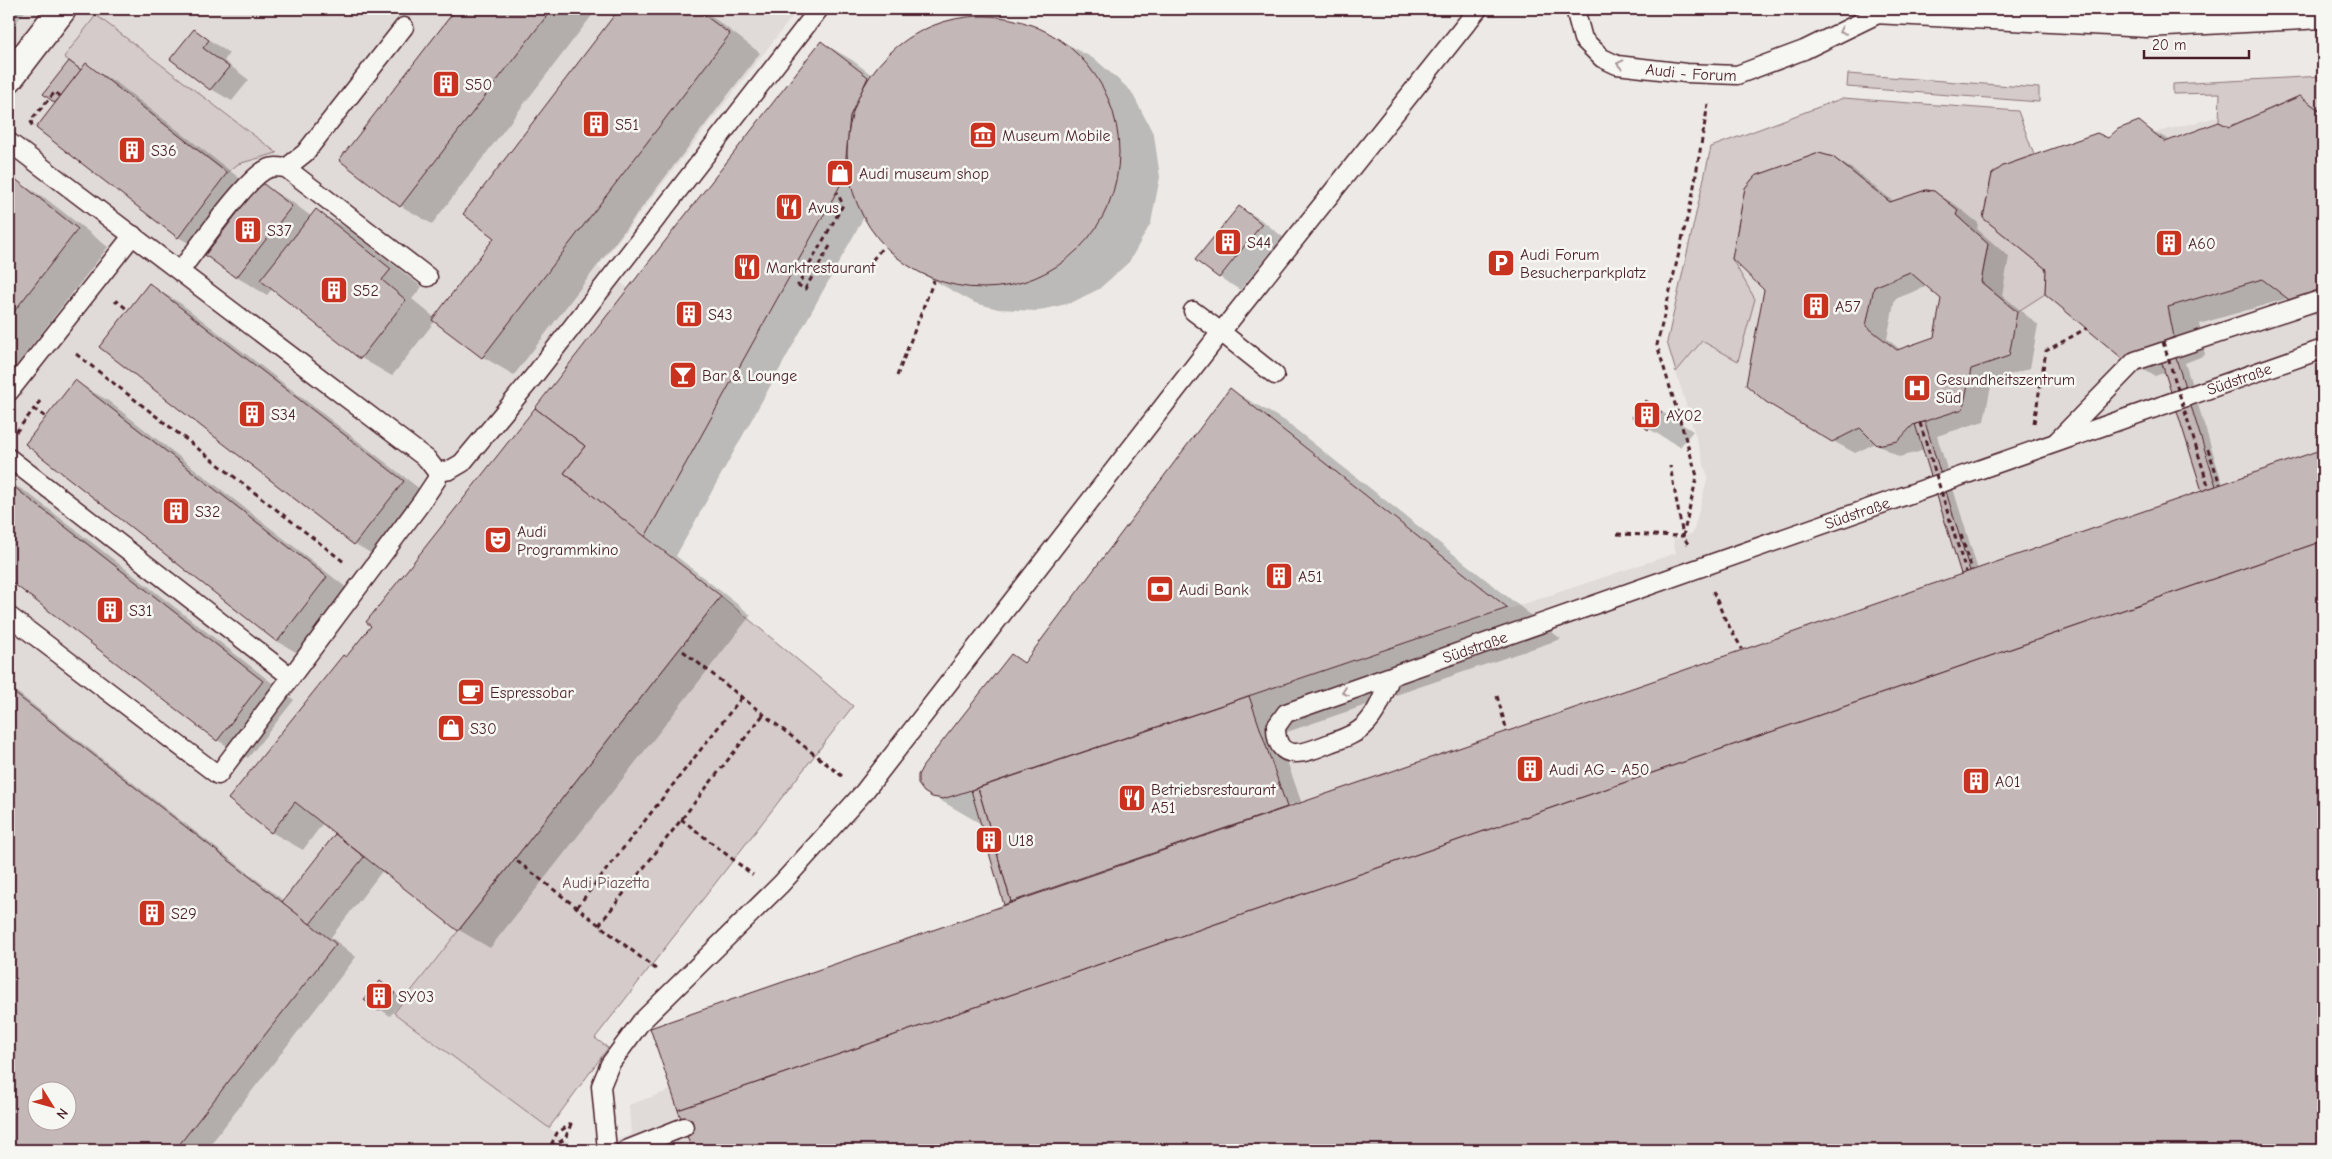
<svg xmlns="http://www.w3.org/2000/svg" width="2332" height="1159" font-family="'Comic Neue',sans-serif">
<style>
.built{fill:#e0dad8;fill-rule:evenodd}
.green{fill:#d4cbca;stroke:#8f757a}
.shadow{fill:#0003;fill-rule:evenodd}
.building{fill:#c4b7b7;stroke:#4a1f2b;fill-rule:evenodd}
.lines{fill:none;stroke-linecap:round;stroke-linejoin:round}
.service-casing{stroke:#4a1f2b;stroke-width:21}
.tertiary-casing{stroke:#4a1f2b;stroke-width:31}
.secondary-casing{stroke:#4a1f2b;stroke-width:31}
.path{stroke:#4a1f2b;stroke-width:3;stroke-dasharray:5 4;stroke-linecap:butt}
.service{stroke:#f6f6f2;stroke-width:18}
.tertiary{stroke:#f6f6f2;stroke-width:28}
.secondary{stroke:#f6f6f2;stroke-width:28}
.path-bridge{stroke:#4a1f2b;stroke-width:3;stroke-dasharray:5 4;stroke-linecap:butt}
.oneway{stroke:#a99598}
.labels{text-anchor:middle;stroke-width:5;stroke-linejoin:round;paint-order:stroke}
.street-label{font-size:16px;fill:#4a1f2b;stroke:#f6f6f2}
.poi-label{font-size:16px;fill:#4a1f2b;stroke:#f6f6f2;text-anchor:start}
.park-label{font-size:16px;fill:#6c4a53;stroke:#f6f6f2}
</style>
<rect width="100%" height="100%" fill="#ece9e6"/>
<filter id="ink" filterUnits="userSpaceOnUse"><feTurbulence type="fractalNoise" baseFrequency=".02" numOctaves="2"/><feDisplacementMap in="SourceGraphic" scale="10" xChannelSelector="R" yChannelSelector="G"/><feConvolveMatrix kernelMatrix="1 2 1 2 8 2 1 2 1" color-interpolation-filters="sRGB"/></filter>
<g filter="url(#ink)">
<g class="built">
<path d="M 28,9 L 798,9 L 598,267 L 628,288 L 366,622 L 371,626 L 346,657 L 342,655 L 229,799 L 295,802 L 458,931 L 394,1013 L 579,1150 L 9,1150 L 9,34 ZM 38,1092 L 68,1092 L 68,1122 L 38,1122 Z"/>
<polygon points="2300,96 2323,113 2323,1150 588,1150 631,1135 629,1105 671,1090 650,1028 1004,905 971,790 1012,902 1287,807 1249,696 1676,553 1673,540 1693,533 1708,477 1667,342 1711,147 1843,98 1930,105 1992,174"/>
</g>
<g class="green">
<polygon points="96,15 277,153 238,164 227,173 86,64 81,70 64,57"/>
<polygon points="1848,74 2039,88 2039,102 1847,87"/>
<polygon points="2323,76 2323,113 2299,96 2229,127 2219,122 2220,93 2173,94 2173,84"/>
<polygon points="1843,98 2018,111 2034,155 2003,166 1992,174 1983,218 2046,269 2045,294 2017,312 1981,282 1988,244 1956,215 1957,209 1934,191 1926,190 1890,202 1833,157 1819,153 1755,176 1745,188 1732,259 1755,299 1738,361 1702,341 1676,372 1667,342 1711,147"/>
<polygon points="721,596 853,706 595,1038 608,1048 549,1128 394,1013"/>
</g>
<g class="shadow">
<polygon points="9,9 27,9 9,33"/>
<polygon points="206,9 215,9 212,12"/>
<polygon points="457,9 597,9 432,224 401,206 341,160"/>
<polygon points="621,9 702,9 760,53 514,375 483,357 435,321 392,376 361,358 273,288 267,295 236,277 208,254 178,237 57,103 45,94 69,63 82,70 86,65 117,83 256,191 261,184 292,202 312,217 317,211 348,229 422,287 412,299 435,318 496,238 464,214"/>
<path d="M 977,16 L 1016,20 L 1055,37 L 1096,60 L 1131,91 L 1154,135 L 1160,177 L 1151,223 L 1129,262 L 1099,289 L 1071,303 L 1036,311 L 998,309 L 975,303 L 913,269 L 884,246 L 864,217 L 676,556 L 751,615 L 490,948 L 459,930 L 383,870 L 331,937 L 356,957 L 206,1150 L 9,1150 L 9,686 L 284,901 L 341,837 L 323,823 L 303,850 L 271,832 L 347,659 L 821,42 L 852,60 L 872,75 L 898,46 L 937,24 ZM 38,1092 L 68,1092 L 68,1122 L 38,1122 Z"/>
<polygon points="194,30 229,53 224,61 249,80 232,101 211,89 172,59"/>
<path d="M 2299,97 L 2323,111 L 2323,319 L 2289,298 L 2199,324 L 2205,355 L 2185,363 L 2223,485 L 2323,450 L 2323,1150 L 681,1150 L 692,1146 L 1008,906 L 1005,904 L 983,825 L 933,796 L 1025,664 L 1231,390 L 1285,421 L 1561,639 L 1278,735 L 1302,804 L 1964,575 L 1962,573 L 1924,448 L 1919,452 L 1899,457 L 1876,443 L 1855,453 L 1833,441 L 1833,158 L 1854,170 L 1894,202 L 1934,192 L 1956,205 L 1978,223 L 1977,229 L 2009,257 L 2002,295 L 2038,325 L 2030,368 L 1992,381 L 1984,421 L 1937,436 L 1978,570 L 2206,491 L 2166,372 L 2155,376 L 2124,358 L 2109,139 L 2138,123 L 2171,141 L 2229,128 ZM 1928,286 L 1943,299 L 1935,338 L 1901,350 L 1887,339 L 1895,299 ZM 1293,804 L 1293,806 L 1027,898 L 1027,896 Z"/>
<polygon points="14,180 45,198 108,247 9,375 9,187"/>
<polygon points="1239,207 1260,219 1283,237 1240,290 1219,277"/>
<polygon points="149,285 180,303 434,500 386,562 355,544"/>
<polygon points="76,382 107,400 357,596 308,659 277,641"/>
<polygon points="1646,402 1693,431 1680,447 1649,429 1633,417"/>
<polygon points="9,482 28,493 294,700 248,758 217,740 9,578"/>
<polygon points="380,982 404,1000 390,1016 366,999"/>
</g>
<g class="building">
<polygon points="456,9 552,9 400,207 339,160"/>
<polygon points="619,9 696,9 730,34 482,358 432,320 494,238 463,214"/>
<circle cx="983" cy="152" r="136"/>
<polygon points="194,29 209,40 203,48 229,67 210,90 170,59"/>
<polygon points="821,41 868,77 850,116 846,157 847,173 645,537 564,473 585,446 535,408"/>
<polygon points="69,61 81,70 55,103 43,94"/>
<polygon points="86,63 227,173 178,238 36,128"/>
<polygon points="2300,96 2323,113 2323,291 2292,302 2262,279 2168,307 2174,337 2123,359 2045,294 2046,269 1983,218 1992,174 2003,166 2097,133 2108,138 2118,129 2139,121 2165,142 2219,122 2229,127"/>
<path d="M 1819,153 L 1833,157 L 1890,202 L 1926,190 L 1934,191 L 1958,210 L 1956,215 L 1988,244 L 1981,282 L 2017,312 L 2009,356 L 1971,369 L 1963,409 L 1913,425 L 1898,441 L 1877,445 L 1860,428 L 1832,442 L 1766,402 L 1746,385 L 1764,290 L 1732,259 L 1745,188 L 1755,176 ZM 1910,272 L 1941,299 L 1934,337 L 1897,350 L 1866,326 L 1874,287 Z"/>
<polygon points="14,178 78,229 9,318 9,185"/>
<polygon points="261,182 292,206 236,278 205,255"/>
<polygon points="1239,206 1262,224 1219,278 1195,260"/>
<polygon points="316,209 391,269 382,280 406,300 360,359 260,280"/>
<polygon points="149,283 404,481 354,545 99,347"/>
<polygon points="2170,339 2216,486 2202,491 2156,344"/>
<polygon points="75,380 327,577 277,642 25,444"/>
<polygon points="1230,388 1508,608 971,790 943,799 932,797 924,792 918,784 918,775 923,766 1011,654 1024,663"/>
<polygon points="1646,400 1662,412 1648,430 1632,417"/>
<polygon points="535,408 585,446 564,473 721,596 458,931 295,802 271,833 228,799 343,655 346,657 371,626 366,622"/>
<polygon points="1925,422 1970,571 1961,574 1915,424"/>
<polygon points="2323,449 2323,541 678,1110 650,1028"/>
<polygon points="9,483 263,681 217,741 9,580"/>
<polygon points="2323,541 2323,1150 692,1150 678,1110"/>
<path d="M 9,689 L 336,944 L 175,1150 L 9,1150 ZM 38,1092 L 68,1092 L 68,1122 L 38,1122 Z"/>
<polygon points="1249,696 1287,807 1011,902 978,788"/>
<polygon points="978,788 1011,902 1004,905 971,790"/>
<polygon points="335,834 364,857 310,924 282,902"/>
<polygon points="380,981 395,993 379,1011 364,1000"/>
<polygon points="691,1146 692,1150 678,1150"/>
</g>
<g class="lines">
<g class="service-casing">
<g id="service">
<path id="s1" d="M 1575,9 L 1583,39 L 1602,58 L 1617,65 L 1686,73 L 1737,75 L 1804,50 L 1886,10"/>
<polyline points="9,142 427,459 437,472 437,479 421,503 218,775 9,616"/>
<polyline points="286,168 305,153 404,27"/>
<path d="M 180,271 C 197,249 246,178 267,169 C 274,166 279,167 286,168 L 428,277"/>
<polyline points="1275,375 1221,332 1478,9"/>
<polyline points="9,392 133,235"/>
<polyline points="2057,441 2135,361 2323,299"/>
<polyline points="9,458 291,677"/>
<polyline points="437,472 450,470 462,463 534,376 819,9"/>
<path id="s2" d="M 1391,676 C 1384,693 1378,713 1364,726 C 1355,735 1341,739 1330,743 C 1308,752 1276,766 1276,727 L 1286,713 L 2323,349"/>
<polyline points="607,1150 601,1086 610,1064 641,1022 781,884 864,792 1221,332 1193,311"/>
<polyline points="626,1150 684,1127"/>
</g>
</g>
<g class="tertiary-casing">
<polyline id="tertiary" points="9,78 62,9"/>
</g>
<g class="secondary-casing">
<polyline id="secondary" points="1874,9 2147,23 2323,14"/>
</g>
<g class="path">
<polyline points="32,126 31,120 55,92 60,96"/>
<polyline points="830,246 805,289 798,285 843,205 837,192"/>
<polyline points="861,274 883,247"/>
<polyline points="115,303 117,301 128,310"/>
<polyline points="76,354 344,562"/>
<polyline points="897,376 934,280"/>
<polyline points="40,401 34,409 46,417"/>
<polyline points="2034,423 2046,351 2087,328"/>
<polyline points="16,432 34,409"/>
<polyline points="2208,449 2220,484"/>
<polyline points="1617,534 1683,536 1670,466"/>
<polyline points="1961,535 1972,570"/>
<polyline points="1688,544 1683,536 1697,476 1657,345 1692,198 1708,104"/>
<polyline points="1713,591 1724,617 1742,649"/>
<polyline points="683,651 842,776"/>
<polyline points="1497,696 1507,731"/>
<polyline points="681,819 753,875"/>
<polyline points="517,861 657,970"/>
<polyline points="577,907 742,697"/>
<polyline points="599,925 763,715"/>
<polygon points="571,1124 565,1139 550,1147 557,1133"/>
</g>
<use href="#service" class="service"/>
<use href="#tertiary" class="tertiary"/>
<use href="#secondary" class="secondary"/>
<g class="path-bridge">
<polyline points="2163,342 2209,488"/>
<polyline points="1920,423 1966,572"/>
</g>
</g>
<defs><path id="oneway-chevron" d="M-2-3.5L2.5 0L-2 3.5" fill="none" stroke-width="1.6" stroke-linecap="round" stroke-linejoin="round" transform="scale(1.25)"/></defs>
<g class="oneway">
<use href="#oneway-chevron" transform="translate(1842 31) rotate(154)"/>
<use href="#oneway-chevron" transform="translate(1620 64) rotate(-167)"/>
<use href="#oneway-chevron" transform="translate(1345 692) rotate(161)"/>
</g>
</g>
<defs>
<g id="building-square" transform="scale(1.4375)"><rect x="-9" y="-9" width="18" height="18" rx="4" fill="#c8321e" stroke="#f6f6f2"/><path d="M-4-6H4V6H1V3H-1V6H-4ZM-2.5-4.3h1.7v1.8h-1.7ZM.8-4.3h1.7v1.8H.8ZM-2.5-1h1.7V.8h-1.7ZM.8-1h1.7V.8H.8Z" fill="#fff"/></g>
<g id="museum-square" transform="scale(1.4375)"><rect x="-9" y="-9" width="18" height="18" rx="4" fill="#c8321e" stroke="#f6f6f2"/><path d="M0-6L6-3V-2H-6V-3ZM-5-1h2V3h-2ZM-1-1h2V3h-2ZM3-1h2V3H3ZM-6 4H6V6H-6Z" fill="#fff"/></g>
<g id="shop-square" transform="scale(1.4375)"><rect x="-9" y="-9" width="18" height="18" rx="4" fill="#c8321e" stroke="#f6f6f2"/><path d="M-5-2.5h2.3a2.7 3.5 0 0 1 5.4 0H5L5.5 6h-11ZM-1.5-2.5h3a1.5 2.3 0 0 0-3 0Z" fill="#fff"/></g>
<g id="restaurant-square" transform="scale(1.4375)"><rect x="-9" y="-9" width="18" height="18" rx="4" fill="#c8321e" stroke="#f6f6f2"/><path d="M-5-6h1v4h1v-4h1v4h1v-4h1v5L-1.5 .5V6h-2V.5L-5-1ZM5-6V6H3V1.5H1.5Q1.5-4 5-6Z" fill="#fff"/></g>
<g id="parking-square" transform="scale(1.4375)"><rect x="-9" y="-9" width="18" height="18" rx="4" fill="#c8321e" stroke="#f6f6f2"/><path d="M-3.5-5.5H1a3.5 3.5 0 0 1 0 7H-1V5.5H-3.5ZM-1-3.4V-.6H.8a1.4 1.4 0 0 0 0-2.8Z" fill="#fff"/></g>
<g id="bar-square" transform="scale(1.4375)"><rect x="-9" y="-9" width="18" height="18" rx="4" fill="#c8321e" stroke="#f6f6f2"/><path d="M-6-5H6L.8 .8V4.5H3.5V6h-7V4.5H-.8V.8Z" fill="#fff"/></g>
<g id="hospital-square" transform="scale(1.4375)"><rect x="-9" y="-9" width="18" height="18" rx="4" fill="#c8321e" stroke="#f6f6f2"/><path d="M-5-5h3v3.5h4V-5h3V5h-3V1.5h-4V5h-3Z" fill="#fff"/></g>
<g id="theatre-square" transform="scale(1.4375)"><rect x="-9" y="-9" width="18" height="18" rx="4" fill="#c8321e" stroke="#f6f6f2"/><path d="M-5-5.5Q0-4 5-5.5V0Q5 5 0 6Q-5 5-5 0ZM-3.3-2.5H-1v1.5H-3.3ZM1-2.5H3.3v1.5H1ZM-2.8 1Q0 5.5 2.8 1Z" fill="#fff"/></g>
<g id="bank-square" transform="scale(1.4375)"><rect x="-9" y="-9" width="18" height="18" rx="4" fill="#c8321e" stroke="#f6f6f2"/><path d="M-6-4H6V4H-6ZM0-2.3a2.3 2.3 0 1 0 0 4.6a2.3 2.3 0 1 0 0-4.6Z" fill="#fff"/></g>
<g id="cafe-square" transform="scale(1.4375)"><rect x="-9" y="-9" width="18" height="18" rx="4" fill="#c8321e" stroke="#f6f6f2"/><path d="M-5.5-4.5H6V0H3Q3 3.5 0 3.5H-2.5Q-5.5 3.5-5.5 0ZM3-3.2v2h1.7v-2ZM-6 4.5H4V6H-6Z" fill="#fff"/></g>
</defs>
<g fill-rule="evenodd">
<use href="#building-square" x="446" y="84"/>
<use href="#building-square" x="596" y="124"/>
<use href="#museum-square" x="983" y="135"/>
<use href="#building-square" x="132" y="150"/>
<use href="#shop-square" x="840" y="173"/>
<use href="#restaurant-square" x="789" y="207"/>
<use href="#building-square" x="248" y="230"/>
<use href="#building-square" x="1228" y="242"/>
<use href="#building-square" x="2169" y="243"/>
<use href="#parking-square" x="1501" y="263"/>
<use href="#restaurant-square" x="747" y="267"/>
<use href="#building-square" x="334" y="290"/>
<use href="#building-square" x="1816" y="306"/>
<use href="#building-square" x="689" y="314"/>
<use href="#bar-square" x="683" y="375"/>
<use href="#hospital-square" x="1917" y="388"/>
<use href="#building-square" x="252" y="414"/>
<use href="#building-square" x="1647" y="415"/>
<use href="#building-square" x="176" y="511"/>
<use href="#theatre-square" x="498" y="540"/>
<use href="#building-square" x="1279" y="576"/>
<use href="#bank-square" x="1160" y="589"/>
<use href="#building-square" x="110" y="610"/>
<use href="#cafe-square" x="471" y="692"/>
<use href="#shop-square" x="451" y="728"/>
<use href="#building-square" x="1530" y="769"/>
<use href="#building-square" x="1976" y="781"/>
<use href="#restaurant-square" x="1132" y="798"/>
<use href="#building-square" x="989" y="840"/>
<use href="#building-square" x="152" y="913"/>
<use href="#building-square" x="379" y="996"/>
</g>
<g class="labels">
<g class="street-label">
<text dy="6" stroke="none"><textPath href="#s1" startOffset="149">Audi - Forum</textPath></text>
<text dy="6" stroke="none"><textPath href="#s2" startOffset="1196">Südstraße</textPath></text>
<text dy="6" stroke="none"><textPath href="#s2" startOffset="791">Südstraße</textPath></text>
<text dy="6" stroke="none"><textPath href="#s2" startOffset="386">Südstraße</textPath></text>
</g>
<g class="poi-label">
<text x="465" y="90">S50</text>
<text x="615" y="130">S51</text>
<text x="1002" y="141">Museum Mobile</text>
<text x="151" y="156">S36</text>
<text x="859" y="179">Audi museum shop</text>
<text x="808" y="213">Avus</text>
<text x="267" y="236">S37</text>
<text x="1247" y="248">S44</text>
<text x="2188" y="249">A60</text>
<text x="1520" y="260">Audi Forum<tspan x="1520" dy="18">Besucherparkplatz</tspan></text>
<text x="766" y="273">Marktrestaurant</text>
<text x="353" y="296">S52</text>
<text x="1835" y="312">A57</text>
<text x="708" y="320">S43</text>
<text x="702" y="381">Bar &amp; Lounge</text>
<text x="1936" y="385">Gesundheitszentrum<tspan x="1936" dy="18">Süd</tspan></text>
<text x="271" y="420">S34</text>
<text x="1666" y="421">AY02</text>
<text x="195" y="517">S32</text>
<text x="517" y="537">Audi<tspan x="517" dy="18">Programmkino</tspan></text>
<text x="1298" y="582">A51</text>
<text x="1179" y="595">Audi Bank</text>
<text x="129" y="616">S31</text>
<text x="490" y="698">Espressobar</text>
<text x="470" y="734">S30</text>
<text x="1549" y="775">Audi AG - A50</text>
<text x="1995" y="787">A01</text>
<text x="1151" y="795">Betriebsrestaurant<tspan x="1151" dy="18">A51</tspan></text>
<text x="1008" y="846">U18</text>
<text x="171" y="919">S29</text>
<text x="398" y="1002">SY03</text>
</g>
<g class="park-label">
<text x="606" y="888">Audi Piazetta</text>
</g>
</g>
<rect width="2332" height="1159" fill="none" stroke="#f6f6f2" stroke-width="30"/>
<rect x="15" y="15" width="2302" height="1129" fill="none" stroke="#4a1f2b" stroke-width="2" filter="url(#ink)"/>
<g transform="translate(52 1106) rotate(127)"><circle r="24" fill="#f6f6f2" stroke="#b1a0a2"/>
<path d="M0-4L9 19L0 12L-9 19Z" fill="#c8321e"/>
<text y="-8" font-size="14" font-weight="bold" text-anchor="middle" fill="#4a1f2b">N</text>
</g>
<path d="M2144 50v8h105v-8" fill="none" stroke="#4a1f2b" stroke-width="2.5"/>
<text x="2152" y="50" font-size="15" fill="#4a1f2b" stroke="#f6f6f2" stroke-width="4" paint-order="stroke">20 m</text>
</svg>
